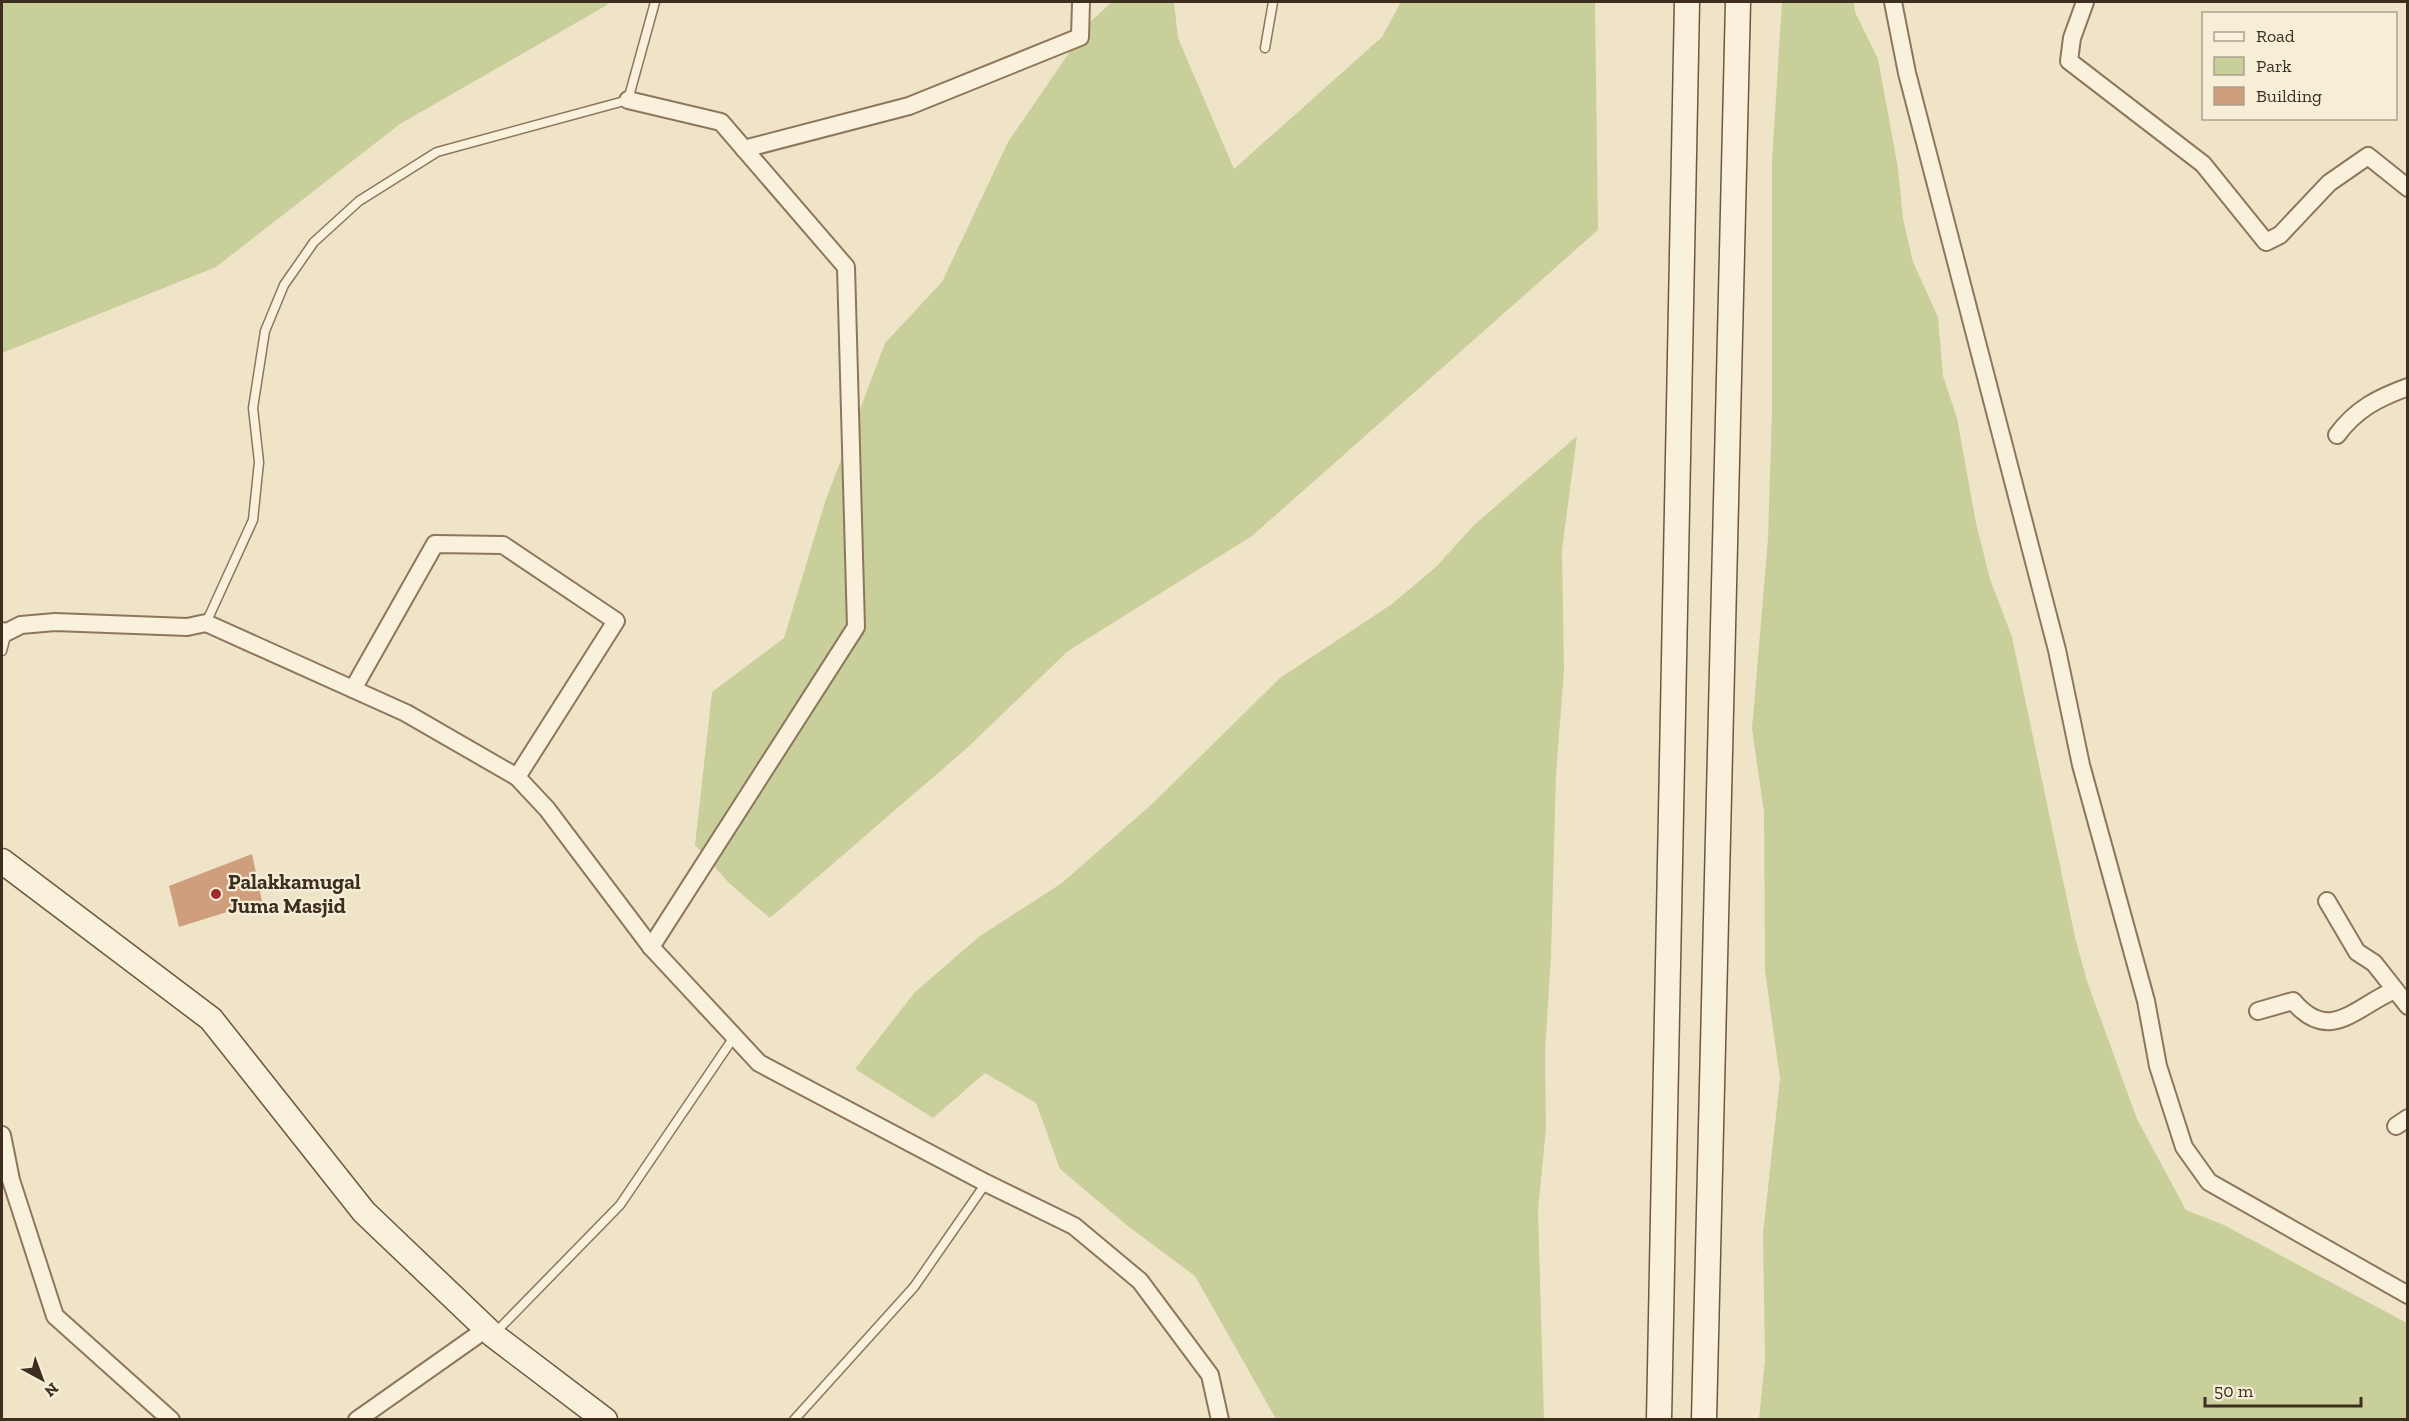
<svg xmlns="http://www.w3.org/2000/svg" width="2409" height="1421" font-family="'Zilla Slab',serif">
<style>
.green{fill:#c9cf9b}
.building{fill:#cf9f7d}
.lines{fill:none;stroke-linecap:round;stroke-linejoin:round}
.lane-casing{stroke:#8d765c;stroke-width:11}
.street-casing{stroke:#8d765c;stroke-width:20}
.secondary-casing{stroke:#6f573f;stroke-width:27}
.lane{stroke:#faf1dc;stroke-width:8}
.street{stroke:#faf1dc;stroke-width:16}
.secondary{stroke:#faf1dc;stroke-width:24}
.poi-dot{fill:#9e2a2b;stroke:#f7eed8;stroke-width:2}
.labels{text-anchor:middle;stroke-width:4.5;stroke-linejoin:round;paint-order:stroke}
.poi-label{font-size:21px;font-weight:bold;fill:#3d2e20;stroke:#f7eed8;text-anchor:start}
</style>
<rect width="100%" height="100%" fill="#f0e4c8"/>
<g class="green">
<polygon points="2,2 608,2 607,5 400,124 216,267 2,353"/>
<polygon points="1112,2 1174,2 1178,38 1234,169 1382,37 1401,2 1595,2 1598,230 1252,536 1068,651 967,748 770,918 730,884 695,845 712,692 784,638 825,502 885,343 942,282 1008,142 1091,21"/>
<polygon points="1782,2 1854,2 1855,12 1878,59 1898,168 1903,219 1913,262 1938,317 1943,376 1957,418 1976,523 1990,579 2012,637 2075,937 2087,981 2137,1119 2186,1210 2224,1225 2407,1323 2407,1419 1759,1419 1765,1360 1763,1233 1780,1079 1765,971 1764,812 1752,729 1768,538 1772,412 1772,160"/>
<polygon points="1577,436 1562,550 1564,670 1556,774 1551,956 1545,1052 1546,1128 1538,1211 1544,1419 1276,1419 1195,1276 1129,1227 1060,1169 1036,1103 985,1073 933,1118 855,1069 915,992 980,936 1062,883 1152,804 1280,678 1392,604 1437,566 1474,525"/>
</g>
<polygon class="building" points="252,854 262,901 179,927 169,886"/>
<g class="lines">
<g class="lane-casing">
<g id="lane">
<polyline points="1265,48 1273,2"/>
<polyline points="206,623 253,520 259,462 253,408 265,331 284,285 314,242 359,201 437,152 628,100 655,2"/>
<polyline points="2,651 7,632"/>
<polyline points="494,1334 620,1205 734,1037"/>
<polyline points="794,1420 914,1287 986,1183"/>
</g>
</g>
<g class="street-casing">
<g id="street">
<polyline points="1893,2 1907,73 2057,650 2081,765 2146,1001 2158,1066 2184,1147 2209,1182 2408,1295"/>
<polyline points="2085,2 2072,38 2069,61 2203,164 2266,242 2280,235 2329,183 2368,156 2408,188"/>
<polyline points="628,100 721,122 846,267 856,627 651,947"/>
<polyline points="744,149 909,106 1080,37 1081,2"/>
<path d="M 2337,435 C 2356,409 2378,398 2408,387"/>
<polyline points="2,631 7,632 21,625 55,622 187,627 206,623 406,713 517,777 547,809 651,947 759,1063 986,1183 1074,1226 1140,1281 1210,1375 1220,1420"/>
<polyline points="353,689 435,544 503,545 616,621 517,777"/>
<polyline points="2327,901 2357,952 2374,963 2408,1006"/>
<path d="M 2258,1011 L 2293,1001 C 2330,1045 2356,1006 2395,990"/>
<polyline points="2396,1126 2408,1118"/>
<polyline points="2,1135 11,1180 55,1316 171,1420"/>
<polyline points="357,1420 486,1329"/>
</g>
</g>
<g class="secondary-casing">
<g id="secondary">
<polyline points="2,861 211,1019 364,1212 493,1335 605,1420"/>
<polyline points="1659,1420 1687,2"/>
<polyline points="1704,1420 1738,2"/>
</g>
</g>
<use href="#lane" class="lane"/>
<use href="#street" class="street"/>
<use href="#secondary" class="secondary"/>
</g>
<circle class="poi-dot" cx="216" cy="894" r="6"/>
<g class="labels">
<g class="poi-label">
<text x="228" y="889">Palakkamugal<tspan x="228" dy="24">Juma Masjid</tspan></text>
</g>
</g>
<rect width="2409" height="1421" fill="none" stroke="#3d2e20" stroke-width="6"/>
<rect x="2202" y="12" width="195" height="108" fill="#f7eed8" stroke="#ada18e" stroke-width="1.5"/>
<rect x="2214" y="32" width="30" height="9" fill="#faf1dc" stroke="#ada18e" stroke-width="1.5"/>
<text x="2256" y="42" font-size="18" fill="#3d2e20">Road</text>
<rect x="2214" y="57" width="30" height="18" fill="#c9cf9b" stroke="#ada18e" stroke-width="1.5"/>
<text x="2256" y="72" font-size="18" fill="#3d2e20">Park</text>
<rect x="2214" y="87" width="30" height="18" fill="#cf9f7d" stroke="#ada18e" stroke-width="1.5"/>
<text x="2256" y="102" font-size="18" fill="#3d2e20">Building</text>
<g transform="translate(42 1379) rotate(139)" stroke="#f7eed8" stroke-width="4.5" paint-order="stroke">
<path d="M0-4.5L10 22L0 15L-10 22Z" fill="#3d2e20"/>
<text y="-9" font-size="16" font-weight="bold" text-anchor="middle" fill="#3d2e20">N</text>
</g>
<path d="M2205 1397v9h156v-9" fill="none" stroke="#3d2e20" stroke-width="3"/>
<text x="2214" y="1397" font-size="18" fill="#3d2e20" stroke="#f7eed8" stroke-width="4.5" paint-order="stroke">50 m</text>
</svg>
